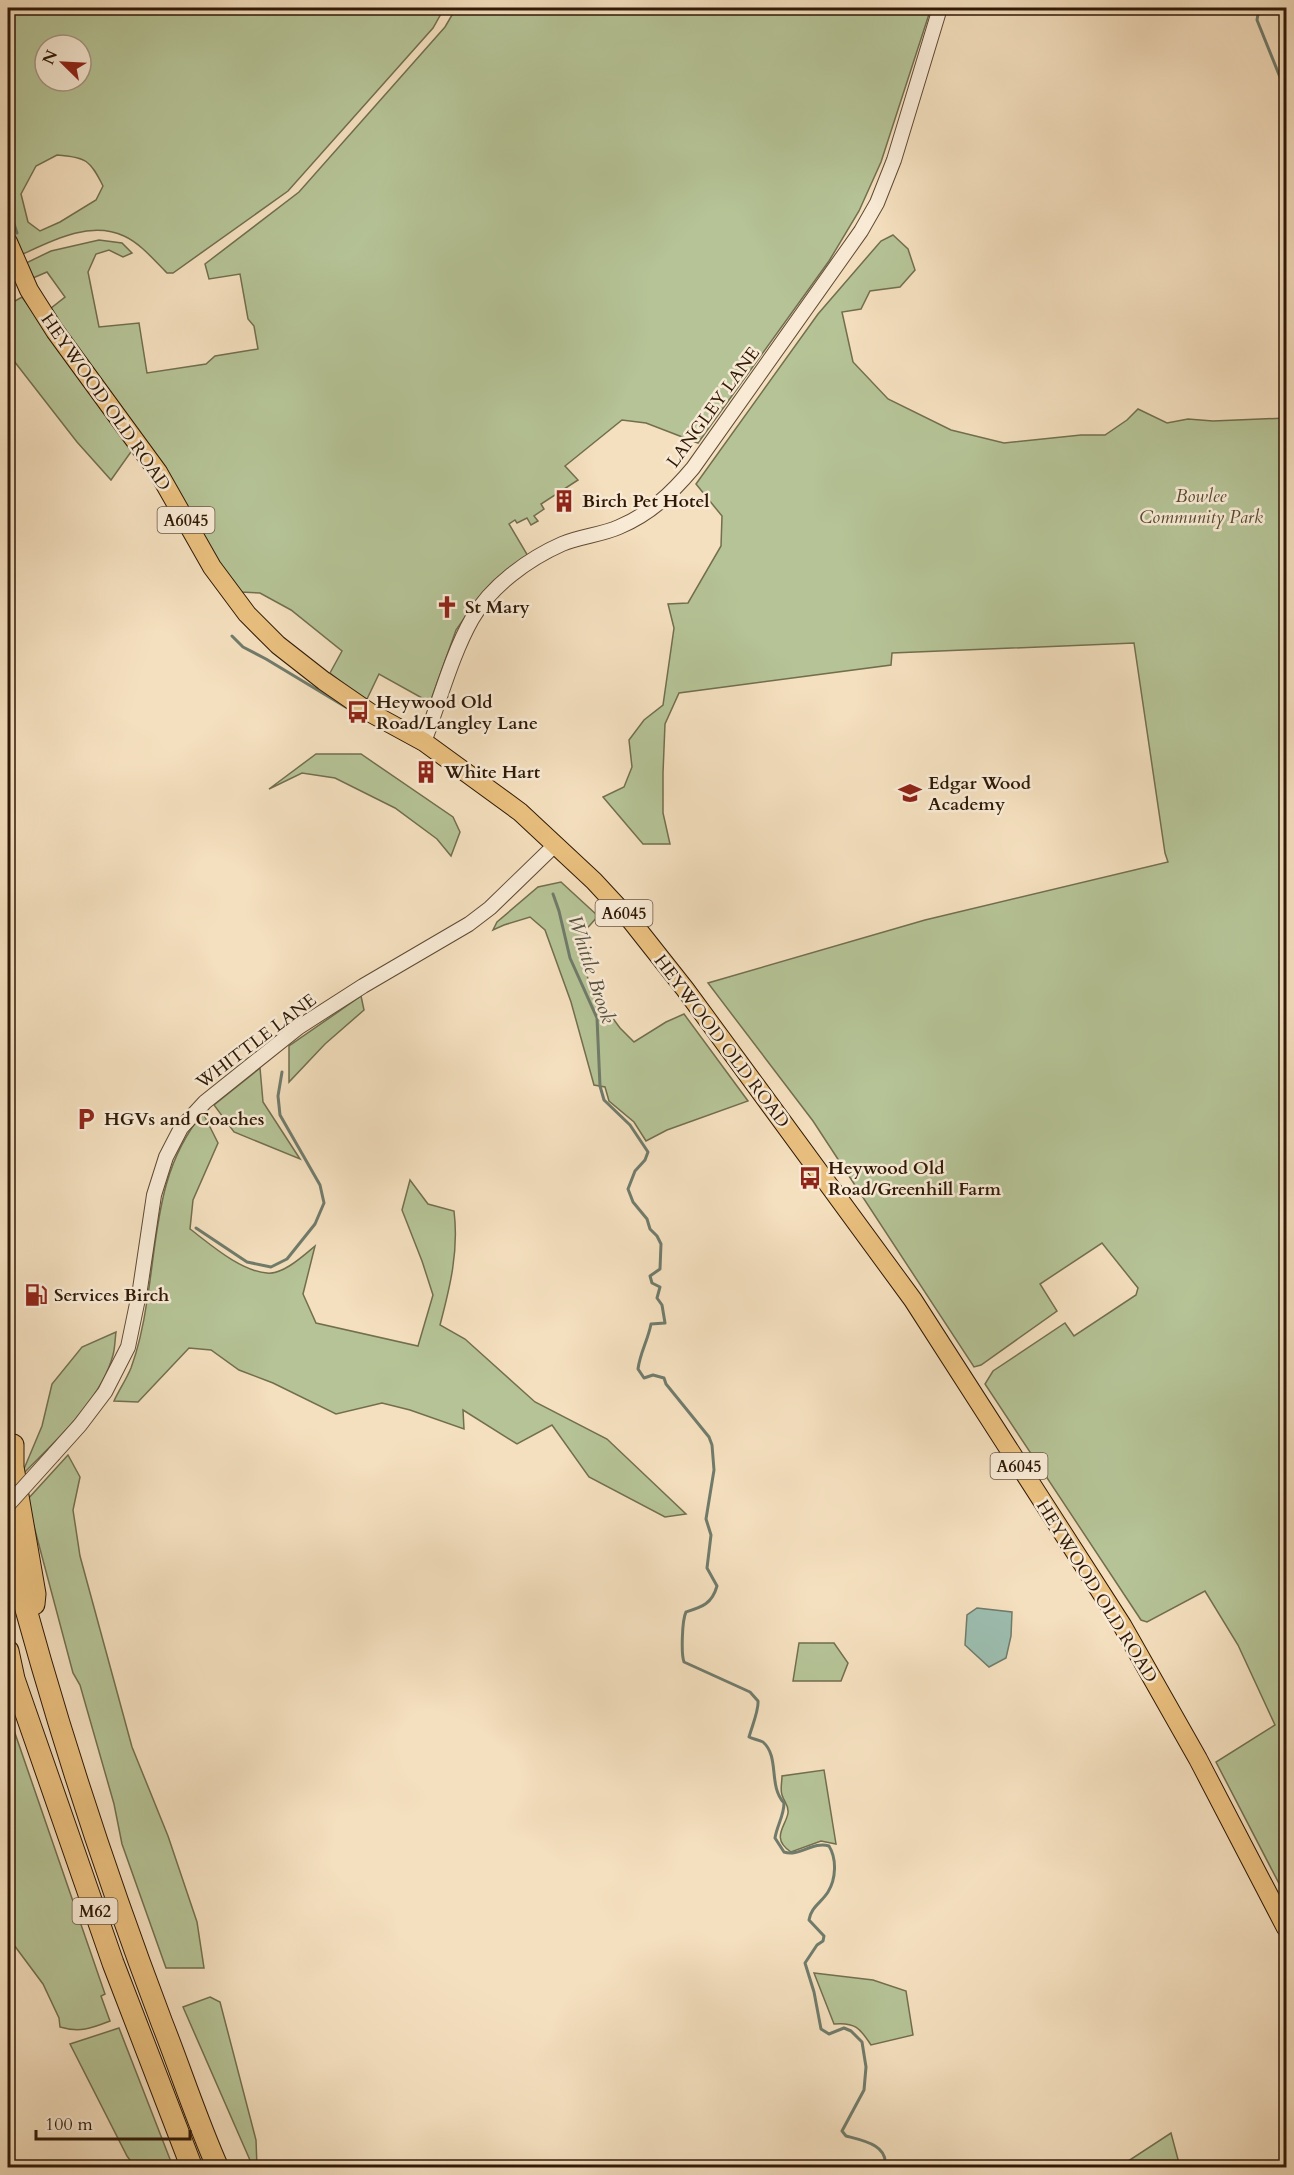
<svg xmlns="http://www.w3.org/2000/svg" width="1294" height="2175" font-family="Cardo,serif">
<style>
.green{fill:#b5c396;stroke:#726e4e;stroke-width:1.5;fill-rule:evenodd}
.water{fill:#9cbdaf;stroke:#707b6b;stroke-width:1.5}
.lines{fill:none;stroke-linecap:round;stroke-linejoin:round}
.stream{stroke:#707b6b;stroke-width:3}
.tertiary-casing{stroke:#604a34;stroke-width:16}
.primary-casing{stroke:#2f1906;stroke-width:20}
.motorway-casing{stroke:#2f1906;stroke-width:23}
.tertiary{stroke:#f8ead5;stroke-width:14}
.primary{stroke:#eac07f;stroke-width:18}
.motorway{stroke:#eac07f;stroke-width:21}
.tertiary-bridge-casing{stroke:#604a34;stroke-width:16;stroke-linecap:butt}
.tertiary-bridge{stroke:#f8ead5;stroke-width:14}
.labels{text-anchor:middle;stroke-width:5;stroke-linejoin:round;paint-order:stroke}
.shield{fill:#f8ead5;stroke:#6b5844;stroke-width:1.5}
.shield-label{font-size:16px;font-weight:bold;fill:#2f1906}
.street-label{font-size:18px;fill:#2f1906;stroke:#f8ead5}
.park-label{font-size:18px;font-style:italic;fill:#574c31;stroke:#f8ead5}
.poi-label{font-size:18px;font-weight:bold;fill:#2f1906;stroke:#f8ead5;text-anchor:start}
.water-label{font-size:20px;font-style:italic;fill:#555241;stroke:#f8ead5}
</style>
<rect width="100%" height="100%" fill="#f4dfbe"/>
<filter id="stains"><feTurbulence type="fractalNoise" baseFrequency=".00333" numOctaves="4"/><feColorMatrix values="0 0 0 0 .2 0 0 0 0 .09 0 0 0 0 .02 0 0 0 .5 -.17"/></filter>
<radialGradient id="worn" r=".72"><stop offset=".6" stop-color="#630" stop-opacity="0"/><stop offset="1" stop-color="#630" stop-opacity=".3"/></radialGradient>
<g class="green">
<path d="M 8,8 L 442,8 L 442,12 L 433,28 L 288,191 L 173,273 L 167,273 C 155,261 140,243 124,236 C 90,220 51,241 21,255 L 8,228 ZM 45,45 L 81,45 L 81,81 L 45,81 ZM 57,155 C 86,157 90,160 103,186 L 96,200 L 60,222 L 40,231 L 28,222 L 21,194 L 36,166 Z"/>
<polygon points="451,8 931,8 881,162 859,211 829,261 698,443 646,423 622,420 565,466 578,480 541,504 544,509 534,516 538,521 531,525 527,518 517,523 515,520 509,524 528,556 479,597 456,630 431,700 422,698 379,674 366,701 330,673 342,651 291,610 260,593 240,592 216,558 50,309 65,297 47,272 33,278 26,263 51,251 99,240 122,243 132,253 123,257 109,250 96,254 88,272 99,327 139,323 147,373 206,364 215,356 258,349 254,326 248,319 240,274 209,279 205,264 299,192 445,27 452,15"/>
<polygon points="893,235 908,249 915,270 900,287 870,291 861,309 842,312 853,362 888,399 951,430 1004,443 1081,435 1105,435 1127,420 1138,409 1167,423 1188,419 1213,421 1286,418 1286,1897 1216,1762 1275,1725 1238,1645 1205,1591 1147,1622 1141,1620 985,1384 993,1371 1065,1323 1074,1336 1136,1295 1138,1288 1102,1243 1040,1284 1057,1311 981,1365 974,1367 813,1121 708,983 925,920 1168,862 1165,853 1134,643 892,653 891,665 679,693 665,724 663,773 663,813 670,844 643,844 603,797 624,787 632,767 629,740 644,720 663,705 674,628 668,604 688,603 721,546 722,516 696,484 818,314 881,241"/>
<polygon points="22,297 133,449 111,480 77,442 14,361 8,355 8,305"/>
<polygon points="316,754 361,754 453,817 460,832 451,856 437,839 395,808 335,778 302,773 269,789"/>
<polygon points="561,882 598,916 583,933 584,963 592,995 603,1005 620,1028 634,1042 666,1022 684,1014 748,1101 667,1130 646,1141 634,1122 609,1101 605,1087 594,1085 571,1002 545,930 530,917 504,925 493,930 497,922 538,887"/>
<polygon points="361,996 364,1010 325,1044 289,1082 289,1046"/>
<polygon points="260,1068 263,1102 300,1159 234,1132 214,1105"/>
<path d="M 203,1113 L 218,1143 L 193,1200 L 190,1229 C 210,1244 240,1271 267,1273 C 283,1275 304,1255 315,1246 L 303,1294 L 316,1323 L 418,1346 L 433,1295 L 422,1261 L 402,1210 L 410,1180 L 428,1204 L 454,1211 C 459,1251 450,1287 440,1325 L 465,1339 L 535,1402 L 607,1439 L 686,1514 L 665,1517 L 589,1477 L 552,1425 L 517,1444 L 463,1410 L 464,1429 L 410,1410 L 382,1403 L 336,1414 L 273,1383 L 239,1370 L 211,1350 L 189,1348 L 138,1402 L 114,1401 C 119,1390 126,1380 131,1368 C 138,1349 144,1321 147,1301 C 158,1233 157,1168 203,1113 Z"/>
<path d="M 116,1332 C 115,1339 115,1348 113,1355 C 101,1401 53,1443 21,1476 L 42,1426 L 52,1384 L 82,1347 Z"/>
<polygon points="68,1455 80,1477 73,1510 80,1556 132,1747 168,1836 197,1922 204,1968 166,1968 122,1844 114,1804 80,1685 73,1673 27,1500"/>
<polygon points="799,1643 834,1643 848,1663 841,1681 793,1681"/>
<path d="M 8,1713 L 105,1994 L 101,1996 L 110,2021 C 92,2028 80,2033 60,2027 L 59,2018 L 43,1984 L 8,1937 Z"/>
<path d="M 824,1770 L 836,1844 L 821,1841 L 791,1852 C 770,1838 786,1826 788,1813 C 789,1805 784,1802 782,1795 C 780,1790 782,1782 782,1776 Z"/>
<path d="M 814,1973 L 873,1980 L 906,1991 L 913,2035 L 871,2045 C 860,2028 855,2022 834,2024 Z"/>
<polygon points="210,1997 220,2002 256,2140 257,2167 253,2167 183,2007"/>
<polygon points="119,2028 173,2167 135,2167 127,2156 70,2044"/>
<polygon points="1171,2133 1180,2167 1119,2167"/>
</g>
<polygon class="water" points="977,1608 1012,1612 1011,1636 1006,1658 989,1667 965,1645 967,1615"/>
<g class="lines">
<g class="stream">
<polyline points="1259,8 1257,20 1286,92"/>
<polyline points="8,206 17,233"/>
<polyline points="232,636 243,647 266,659 354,712"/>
<path d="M 553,894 L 559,911 L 570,958 L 597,1018 L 600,1086 L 604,1100 L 630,1125 L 648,1152 L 645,1160 L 635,1171 L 628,1189 L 633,1202 L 647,1219 L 650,1229 L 657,1236 L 661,1244 L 660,1269 L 650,1276 L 652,1283 L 660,1287 L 657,1298 L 662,1305 L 665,1323 L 651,1324 C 648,1340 640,1353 638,1369 L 644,1378 L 653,1375 L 664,1378 L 666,1384 L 709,1437 L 712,1445 L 714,1470 L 706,1519 L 711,1535 L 707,1568 L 717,1586 C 712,1604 702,1607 686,1612 C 682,1620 681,1654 684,1662 L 750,1692 L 758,1701 C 759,1710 752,1726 749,1737 C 753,1739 759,1740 763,1742 C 780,1757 768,1786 784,1803 C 784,1816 777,1825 775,1838 L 784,1852 C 799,1857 813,1841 829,1846 C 837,1859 836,1879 828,1892 C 821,1903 811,1907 809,1920 L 824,1936 L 823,1941 L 817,1945 L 805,1963 L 814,1992 L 821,2029 L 829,2034 L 844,2028 L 851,2031 L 862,2042 L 866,2067 L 864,2090 L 842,2131 L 846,2136 C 861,2140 891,2145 884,2168"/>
<polyline points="196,1228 247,1262 271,1267 287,1259 315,1224 324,1203 320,1185 280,1115 278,1096 282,1072"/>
</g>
<g class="tertiary-casing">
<g id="tertiary">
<path d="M 424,742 C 439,703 452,654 472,619 C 491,586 528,559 562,544 C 581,536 601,535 619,527 C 650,514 672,493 693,468 L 861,231 L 877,203 L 894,160 L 940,8"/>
<polyline points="54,1454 80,1425 105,1392 128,1347 140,1289 154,1195 166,1157 181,1128 205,1102 299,1027 363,986 469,924 490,908 556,844"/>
</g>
</g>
<g class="primary-casing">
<polyline id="primary" points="8,242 29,290 55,331 158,472 212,567 247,614 278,645 324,681 369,712 424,742 520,812 594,881 632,922 685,989 913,1300 1122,1625 1198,1759 1286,1928"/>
</g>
<g class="motorway-casing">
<g id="motorway">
<polyline points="13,1445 13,1467 35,1594 34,1604"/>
<path d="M 8,1542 C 50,1705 102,1865 162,2023 C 181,2071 197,2121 218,2168"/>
<polyline points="8,1651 14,1679 113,1963 192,2168"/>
</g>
</g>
<use href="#tertiary" class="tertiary"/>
<use href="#primary" class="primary"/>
<use href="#motorway" class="motorway"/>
<g class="tertiary-bridge-casing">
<polyline id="tertiary-bridge" points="8,1505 54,1454"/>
</g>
<use href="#tertiary-bridge" class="tertiary-bridge"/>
</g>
<defs>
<g id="building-bare" transform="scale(1.8)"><path d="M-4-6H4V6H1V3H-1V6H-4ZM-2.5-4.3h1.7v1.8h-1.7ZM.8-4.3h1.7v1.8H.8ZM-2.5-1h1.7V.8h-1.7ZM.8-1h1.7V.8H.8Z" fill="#8f2418" stroke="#f8ead5" stroke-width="2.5" paint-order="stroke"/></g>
<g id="church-bare" transform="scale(1.8)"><path d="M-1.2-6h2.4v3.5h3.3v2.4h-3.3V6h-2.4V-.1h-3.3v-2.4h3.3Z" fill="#8f2418" stroke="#f8ead5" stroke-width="2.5" paint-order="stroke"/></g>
<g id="bus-bare" transform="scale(1.8)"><path d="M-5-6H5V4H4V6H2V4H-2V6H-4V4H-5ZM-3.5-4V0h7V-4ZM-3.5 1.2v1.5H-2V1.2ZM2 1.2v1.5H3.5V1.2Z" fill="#8f2418" stroke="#f8ead5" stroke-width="2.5" paint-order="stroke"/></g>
<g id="school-bare" transform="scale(1.8)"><path d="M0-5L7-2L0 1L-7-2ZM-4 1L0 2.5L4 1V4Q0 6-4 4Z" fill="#8f2418" stroke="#f8ead5" stroke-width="2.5" paint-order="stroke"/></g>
<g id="parking-bare" transform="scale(1.8)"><path d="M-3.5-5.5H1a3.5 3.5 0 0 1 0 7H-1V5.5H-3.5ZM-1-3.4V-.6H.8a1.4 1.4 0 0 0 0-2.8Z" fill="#8f2418" stroke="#f8ead5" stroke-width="2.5" paint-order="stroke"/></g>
<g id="fuel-bare" transform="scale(1.8)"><path d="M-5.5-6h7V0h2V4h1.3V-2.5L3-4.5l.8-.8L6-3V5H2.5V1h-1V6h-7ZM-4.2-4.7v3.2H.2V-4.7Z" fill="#8f2418" stroke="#f8ead5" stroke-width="2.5" paint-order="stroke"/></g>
</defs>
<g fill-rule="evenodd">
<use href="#building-bare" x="564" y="501"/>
<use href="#church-bare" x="447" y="607"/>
<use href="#bus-bare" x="358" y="712"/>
<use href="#building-bare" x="426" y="772"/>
<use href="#school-bare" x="910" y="793"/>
<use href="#parking-bare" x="86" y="1119"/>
<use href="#bus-bare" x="810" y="1178"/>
<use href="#fuel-bare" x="36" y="1295"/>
</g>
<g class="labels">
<g class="shield">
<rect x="157.5" y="507" width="57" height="26" rx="4.5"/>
<rect x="595.5" y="900" width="57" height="26" rx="4.5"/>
<rect x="990.5" y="1453" width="57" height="26" rx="4.5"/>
<rect x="72.5" y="1898" width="45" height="26" rx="4.5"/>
</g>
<g class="shield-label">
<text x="186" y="526">A6045</text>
<text x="624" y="919">A6045</text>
<text x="1019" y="1472">A6045</text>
<text x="95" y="1917">M62</text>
</g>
<g class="street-label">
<text transform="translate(106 402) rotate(55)" y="6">HEYWOOD OLD ROAD</text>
<text transform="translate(713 407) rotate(-54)" y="6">LANGLEY LANE</text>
<text transform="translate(256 1041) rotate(-37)" y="6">WHITTLE LANE</text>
<text transform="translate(722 1041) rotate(53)" y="6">HEYWOOD OLD ROAD</text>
<text transform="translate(1097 1591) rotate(58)" y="6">HEYWOOD OLD ROAD</text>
</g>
<g class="park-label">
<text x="1201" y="502">Bowlee<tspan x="1201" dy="21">Community Park</tspan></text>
</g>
<g class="poi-label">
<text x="582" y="507">Birch Pet Hotel</text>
<text x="465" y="613">St Mary</text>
<text x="376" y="708">Heywood Old<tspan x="376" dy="21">Road/Langley Lane</tspan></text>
<text x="444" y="778">White Hart</text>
<text x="928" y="789">Edgar Wood<tspan x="928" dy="21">Academy</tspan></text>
<text x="104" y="1125">HGVs and Coaches</text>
<text x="828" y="1174">Heywood Old<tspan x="828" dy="21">Road/Greenhill Farm</tspan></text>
<text x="54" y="1301">Services Birch</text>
</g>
<g class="water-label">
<text transform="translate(592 969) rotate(72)" y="7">Whittle Brook</text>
</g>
</g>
<rect width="1294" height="2175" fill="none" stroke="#f4dfbe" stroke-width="30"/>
<rect x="9" y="9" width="1276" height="2157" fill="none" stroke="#2f1906" stroke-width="3"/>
<rect x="15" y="15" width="1264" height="2145" fill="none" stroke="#2f1906" stroke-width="1.5"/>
<g transform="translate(63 63) rotate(294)"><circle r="28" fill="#f8ead5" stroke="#a89682" stroke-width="1.5"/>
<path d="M0-4.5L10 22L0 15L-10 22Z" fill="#8f2418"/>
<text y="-9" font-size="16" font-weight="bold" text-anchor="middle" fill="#2f1906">N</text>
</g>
<path d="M36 2130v9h154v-9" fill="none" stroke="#2f1906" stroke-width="3"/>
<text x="45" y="2130" font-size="18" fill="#2f1906" stroke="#f8ead5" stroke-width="4.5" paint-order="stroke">100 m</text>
<rect width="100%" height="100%" filter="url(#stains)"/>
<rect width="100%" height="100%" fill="url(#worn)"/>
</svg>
